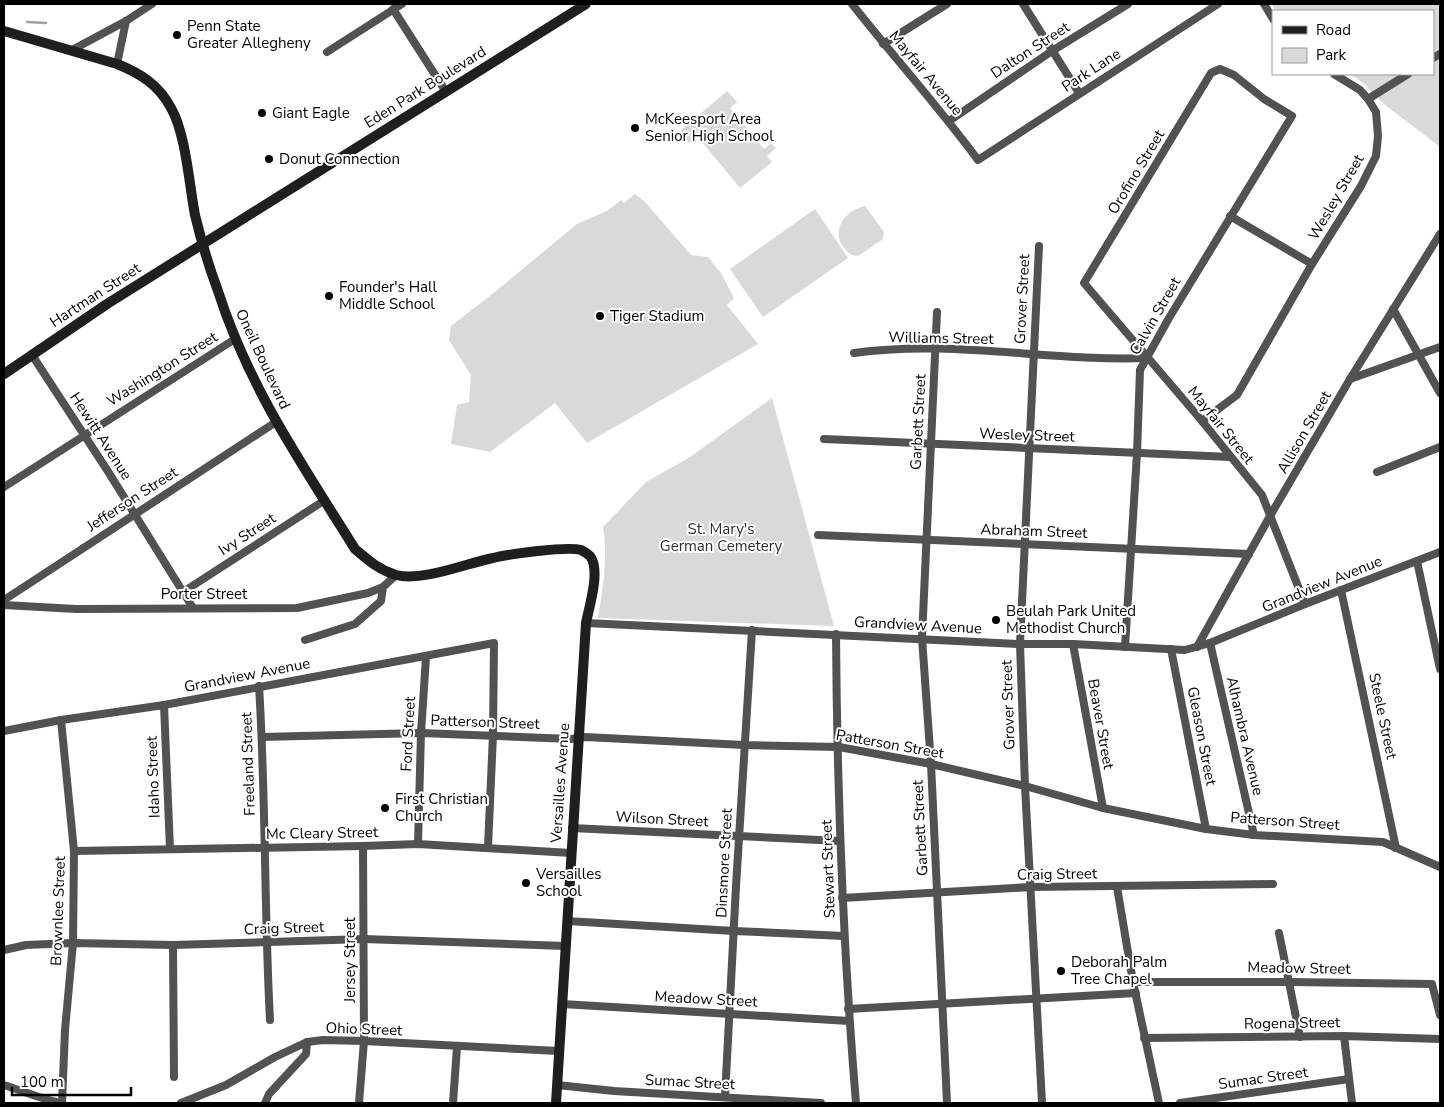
<svg xmlns="http://www.w3.org/2000/svg" width="1444" height="1107" font-family="'Nunito Sans',sans-serif">
<style>
.green{fill:#d9d9d9}
.lines{fill:none;stroke-linecap:round;stroke-linejoin:round}
.stream{stroke:#a0a0a0;stroke-width:2.5}
.street{stroke:#525252;stroke-width:8}
.secondary{stroke:#1f1f1f;stroke-width:10}
.poi-dot{fill:#000;stroke:#fff;stroke-width:2}
.labels{text-anchor:middle;stroke-width:4;stroke-linejoin:round;paint-order:stroke}
.poi-label{font-size:15px;fill:#000;stroke:#fff;text-anchor:start}
.street-label{font-size:15px;fill:#000;stroke:#fff}
.park-label{font-size:15px;fill:#303030;stroke:#fff}
</style>
<rect width="100%" height="100%" fill="#fff"/>
<g class="green">
<polygon points="1272,4 1440,4 1440,147 1384,104 1363,83 1350,74 1433,74 1433,11 1275,11"/>
<polygon points="727,91 737,102 730,108 764,149 771,143 776,148 767,156 772,162 740,188 697,136 689,143 679,132"/>
<polygon points="635,194 645,202 691,255 708,257 721,273 734,298 727,305 758,344 587,443 555,403 490,452 451,444 457,405 469,402 471,375 449,340 451,326 496,291 577,224 607,211 621,200 624,203"/>
<path d="M 865,206 L 884,232 L 883,239 L 858,256 C 852,256 848,253 845,249 C 829,230 846,210 865,206 Z"/>
<polygon points="815,209 848,258 763,317 730,269"/>
<path d="M 772,398 L 834,626 L 598,618 C 603,587 608,558 603,527 L 646,482 L 690,457 Z"/>
</g>
<g class="lines">
<polyline class="stream" points="27,22 46,23"/>
<g class="street">
<path d="M 852,4 C 893,56 938,106 978,160 L 1218,4"/>
<polyline points="1023,4 1079,93"/>
<polyline points="1264,4 1273,19"/>
<polyline points="393,9 446,92"/>
<polyline points="883,44 947,4"/>
<polyline points="72,50 126,21 152,4"/>
<polyline points="327,52 402,4"/>
<polyline points="1433,58 1440,54"/>
<polyline points="117,64 126,21"/>
<polyline points="1368,99 1408,74"/>
<polyline points="949,121 1052,51 1128,4"/>
<polyline points="1230,216 1312,264"/>
<polyline points="1039,246 1020,644 1025,786 1042,1103"/>
<polyline points="1393,309 1440,393"/>
<polyline points="937,312 922,638 931,764 947,1103"/>
<path d="M 854,353 C 952,339 1050,362 1148,358"/>
<polyline points="32,355 109,473 193,608"/>
<polyline points="1350,379 1440,347"/>
<polyline points="1202,421 1237,395 1312,264 1361,186 1376,156 1378,136 1376,112 1368,99 1360,90 1334,74"/>
<polyline points="824,439 1230,457"/>
<polyline points="1377,472 1440,447"/>
<polyline points="4,487 235,339"/>
<polyline points="818,535 1249,554"/>
<polyline points="1417,561 1440,669"/>
<polyline points="1341,590 1396,848"/>
<polyline points="183,592 325,500"/>
<polyline points="4,600 276,422"/>
<polyline points="4,605 76,609 297,608 368,593 383,587 396,575"/>
<polyline points="586,623 1020,644 1073,644 1185,650 1210,643 1305,604 1440,552"/>
<path d="M 836,634 C 837,791 843,947 856,1103"/>
<polyline points="305,640 355,624 381,601 383,587"/>
<polyline points="1210,643 1254,835"/>
<polyline points="1073,644 1103,808"/>
<polyline points="1125,647 1137,453 1140,370 1169,318 1292,116 1264,99 1234,75 1220,69 1211,73 1084,283 1202,421 1262,495 1305,604"/>
<polyline points="1197,647 1270,516 1350,379 1440,234"/>
<polyline points="1171,649 1206,829"/>
<path d="M 259,686 C 266,797 264,909 270,1020"/>
<polyline points="164,705 170,849"/>
<polyline points="61,720 74,851 73,943 65,1030 62,1103"/>
<polyline points="4,731 61,720 164,705 494,643 493,735 488,847"/>
<polyline points="262,737 421,733 571,739 585,737 744,745 839,747 931,764 1025,786 1103,808 1206,829 1254,835 1383,842 1440,867"/>
<polyline points="572,828 840,841"/>
<polyline points="418,844 421,733 426,657"/>
<polyline points="74,851 363,846 418,844 571,853"/>
<polyline points="1117,887 1133,982 1159,1103"/>
<polyline points="842,898 1031,887 1273,884"/>
<polyline points="567,921 734,931 844,936"/>
<polyline points="1279,933 1300,1037"/>
<polyline points="173,945 174,1077"/>
<polyline points="4,950 26,945 73,943 173,945 364,939 565,946"/>
<polyline points="1133,982 1290,982 1432,984 1440,1015"/>
<polyline points="562,1004 849,1021"/>
<polyline points="848,1009 1136,993"/>
<polyline points="1344,1036 1352,1103"/>
<polyline points="1144,1038 1344,1036 1440,1039"/>
<path d="M 4,1085 C 23,1091 41,1099 60,1103"/>
<polyline points="557,1085 614,1091 821,1103"/>
<polyline points="725,1097 736,886 752,630"/>
<polyline points="181,1103 226,1085 275,1057 307,1042 323,1040 364,1041 559,1051"/>
<polyline points="265,1103 269,1094 306,1054 307,1042"/>
<polyline points="359,1103 364,1041 363,846"/>
<polyline points="453,1103 457,1047"/>
<polyline points="1180,1103 1349,1079"/>
</g>
<g class="secondary">
<path d="M 4,31 L 117,64 C 140,73 159,85 171,108 C 186,134 189,184 195,215 C 201,240 209,267 218,291 C 249,388 302,464 355,549 C 368,560 379,570 396,575 C 422,582 467,563 493,558 C 509,554 567,546 581,550 C 583,551 588,554 590,556 C 601,570 589,607 586,623 L 556,1103"/>
<polyline points="4,374 107,304 586,4"/>
</g>
</g>
<g class="poi-dot">
<circle cx="177" cy="35" r="5"/>
<circle cx="262" cy="113" r="5"/>
<circle cx="635" cy="128" r="5"/>
<circle cx="269" cy="159" r="5"/>
<circle cx="329" cy="296" r="5"/>
<circle cx="600" cy="316" r="5"/>
<circle cx="996" cy="620" r="5"/>
<circle cx="385" cy="808" r="5"/>
<circle cx="526" cy="883" r="5"/>
<circle cx="1061" cy="971" r="5"/>
</g>
<g class="labels">
<g class="poi-label">
<text x="187" y="31">Penn State<tspan x="187" dy="17">Greater Allegheny</tspan></text>
<text x="272" y="118">Giant Eagle</text>
<text x="645" y="124">McKeesport Area<tspan x="645" dy="17">Senior High School</tspan></text>
<text x="279" y="164">Donut Connection</text>
<text x="339" y="292">Founder's Hall<tspan x="339" dy="17">Middle School</tspan></text>
<text x="610" y="321">Tiger Stadium</text>
<text x="1006" y="616">Beulah Park United<tspan x="1006" dy="17">Methodist Church</tspan></text>
<text x="395" y="804">First Christian<tspan x="395" dy="17">Church</tspan></text>
<text x="536" y="879">Versailles<tspan x="536" dy="17">School</tspan></text>
<text x="1071" y="967">Deborah Palm<tspan x="1071" dy="17">Tree Chapel</tspan></text>
</g>
<g class="street-label">
<text transform="translate(1030 50) rotate(-33)" y="5">Dalton Street</text>
<text transform="translate(1091 70) rotate(-33)" y="5">Park Lane</text>
<text transform="translate(926 73) rotate(50)" y="5">Mayfair Avenue</text>
<text transform="translate(425 87) rotate(-32)" y="5">Eden Park Boulevard</text>
<text transform="translate(1136 172) rotate(-59)" y="5">Orofino Street</text>
<text transform="translate(1336 197) rotate(-60)" y="5">Wesley Street</text>
<text transform="translate(95 295) rotate(-33)" y="5">Hartman Street</text>
<text transform="translate(1022 299) rotate(-87)" y="5">Grover Street</text>
<text transform="translate(1155 316) rotate(-60)" y="5">Calvin Street</text>
<text transform="translate(941 338) rotate(1)" y="5">Williams Street</text>
<text transform="translate(263 359) rotate(65)" y="5">Oneil Boulevard</text>
<text transform="translate(162 369) rotate(-32)" y="5">Washington Street</text>
<text transform="translate(918 422) rotate(-87)" y="5">Garbett Street</text>
<text transform="translate(1221 425) rotate(51)" y="5">Mayfair Street</text>
<text transform="translate(1304 432) rotate(-60)" y="5">Allison Street</text>
<text transform="translate(1027 435) rotate(2)" y="5">Wesley Street</text>
<text transform="translate(101 436) rotate(57)" y="5">Hewitt Avenue</text>
<text transform="translate(132 499) rotate(-33)" y="5">Jefferson Street</text>
<text transform="translate(1034 531) rotate(2)" y="5">Abraham Street</text>
<text transform="translate(247 534) rotate(-33)" y="5">Ivy Street</text>
<text transform="translate(1322 584) rotate(-22)" y="5">Grandview Avenue</text>
<text x="204" y="599">Porter Street</text>
<text transform="translate(918 625) rotate(3)" y="5">Grandview Avenue</text>
<text transform="translate(247 675) rotate(-11)" y="5">Grandview Avenue</text>
<text transform="translate(1008 705) rotate(-92)" y="5">Grover Street</text>
<text transform="translate(1383 716) rotate(78)" y="5">Steele Street</text>
<text transform="translate(485 722) rotate(2)" y="5">Patterson Street</text>
<text transform="translate(1101 724) rotate(80)" y="5">Beaver Street</text>
<text transform="translate(408 734) rotate(-87)" y="5">Ford Street</text>
<text transform="translate(1202 736) rotate(79)" y="5">Gleason Street</text>
<text transform="translate(1245 736) rotate(77)" y="5">Alhambra Avenue</text>
<text transform="translate(890 744) rotate(10)" y="5">Patterson Street</text>
<text transform="translate(248 764) rotate(-92)" y="5">Freeland Street</text>
<text transform="translate(153 777) rotate(-92)" y="5">Idaho Street</text>
<text transform="translate(560 783) rotate(-86)" y="5">Versailles Avenue</text>
<text transform="translate(662 819) rotate(3)" y="5">Wilson Street</text>
<text transform="translate(1285 821) rotate(4)" y="5">Patterson Street</text>
<text transform="translate(920 828) rotate(-93)" y="5">Garbett Street</text>
<text transform="translate(322 833) rotate(-1)" y="5">Mc Cleary Street</text>
<text transform="translate(724 863) rotate(-87)" y="5">Dinsmore Street</text>
<text transform="translate(828 869) rotate(-92)" y="5">Stewart Street</text>
<text transform="translate(1057 874) rotate(-1)" y="5">Craig Street</text>
<text transform="translate(58 911) rotate(-88)" y="5">Brownlee Street</text>
<text transform="translate(284 928) rotate(-2)" y="5">Craig Street</text>
<text transform="translate(350 960) rotate(-90)" y="5">Jersey Street</text>
<text transform="translate(1299 968) rotate(1)" y="5">Meadow Street</text>
<text transform="translate(706 999) rotate(3)" y="5">Meadow Street</text>
<text transform="translate(1292 1023) rotate(-1)" y="5">Rogena Street</text>
<text transform="translate(364 1029) rotate(2)" y="5">Ohio Street</text>
<text transform="translate(1263 1078) rotate(-8)" y="5">Sumac Street</text>
<text transform="translate(690 1082) rotate(3)" y="5">Sumac Street</text>
</g>
<g class="park-label">
<text x="721" y="534">St. Mary's<tspan x="721" dy="17">German Cemetery</tspan></text>
</g>
</g>
<rect width="1444" height="1107" fill="none" stroke="#000000" stroke-width="10"/>
<rect x="1272" y="10" width="162" height="65" fill="#ffffff" stroke="#999999"/>
<rect x="1282" y="26" width="25" height="8" fill="#1f1f1f" stroke="#999999"/>
<text x="1316" y="35" font-size="15" fill="#000000">Road</text>
<rect x="1282" y="48" width="25" height="15" fill="#d9d9d9" stroke="#999999"/>
<text x="1316" y="60" font-size="15" fill="#000000">Park</text>
<path d="M12 1087v8h119v-8" fill="none" stroke="#000000" stroke-width="2.5"/>
<text x="20" y="1087" font-size="15" fill="#000000" stroke="#ffffff" stroke-width="4" paint-order="stroke">100 m</text>
</svg>
